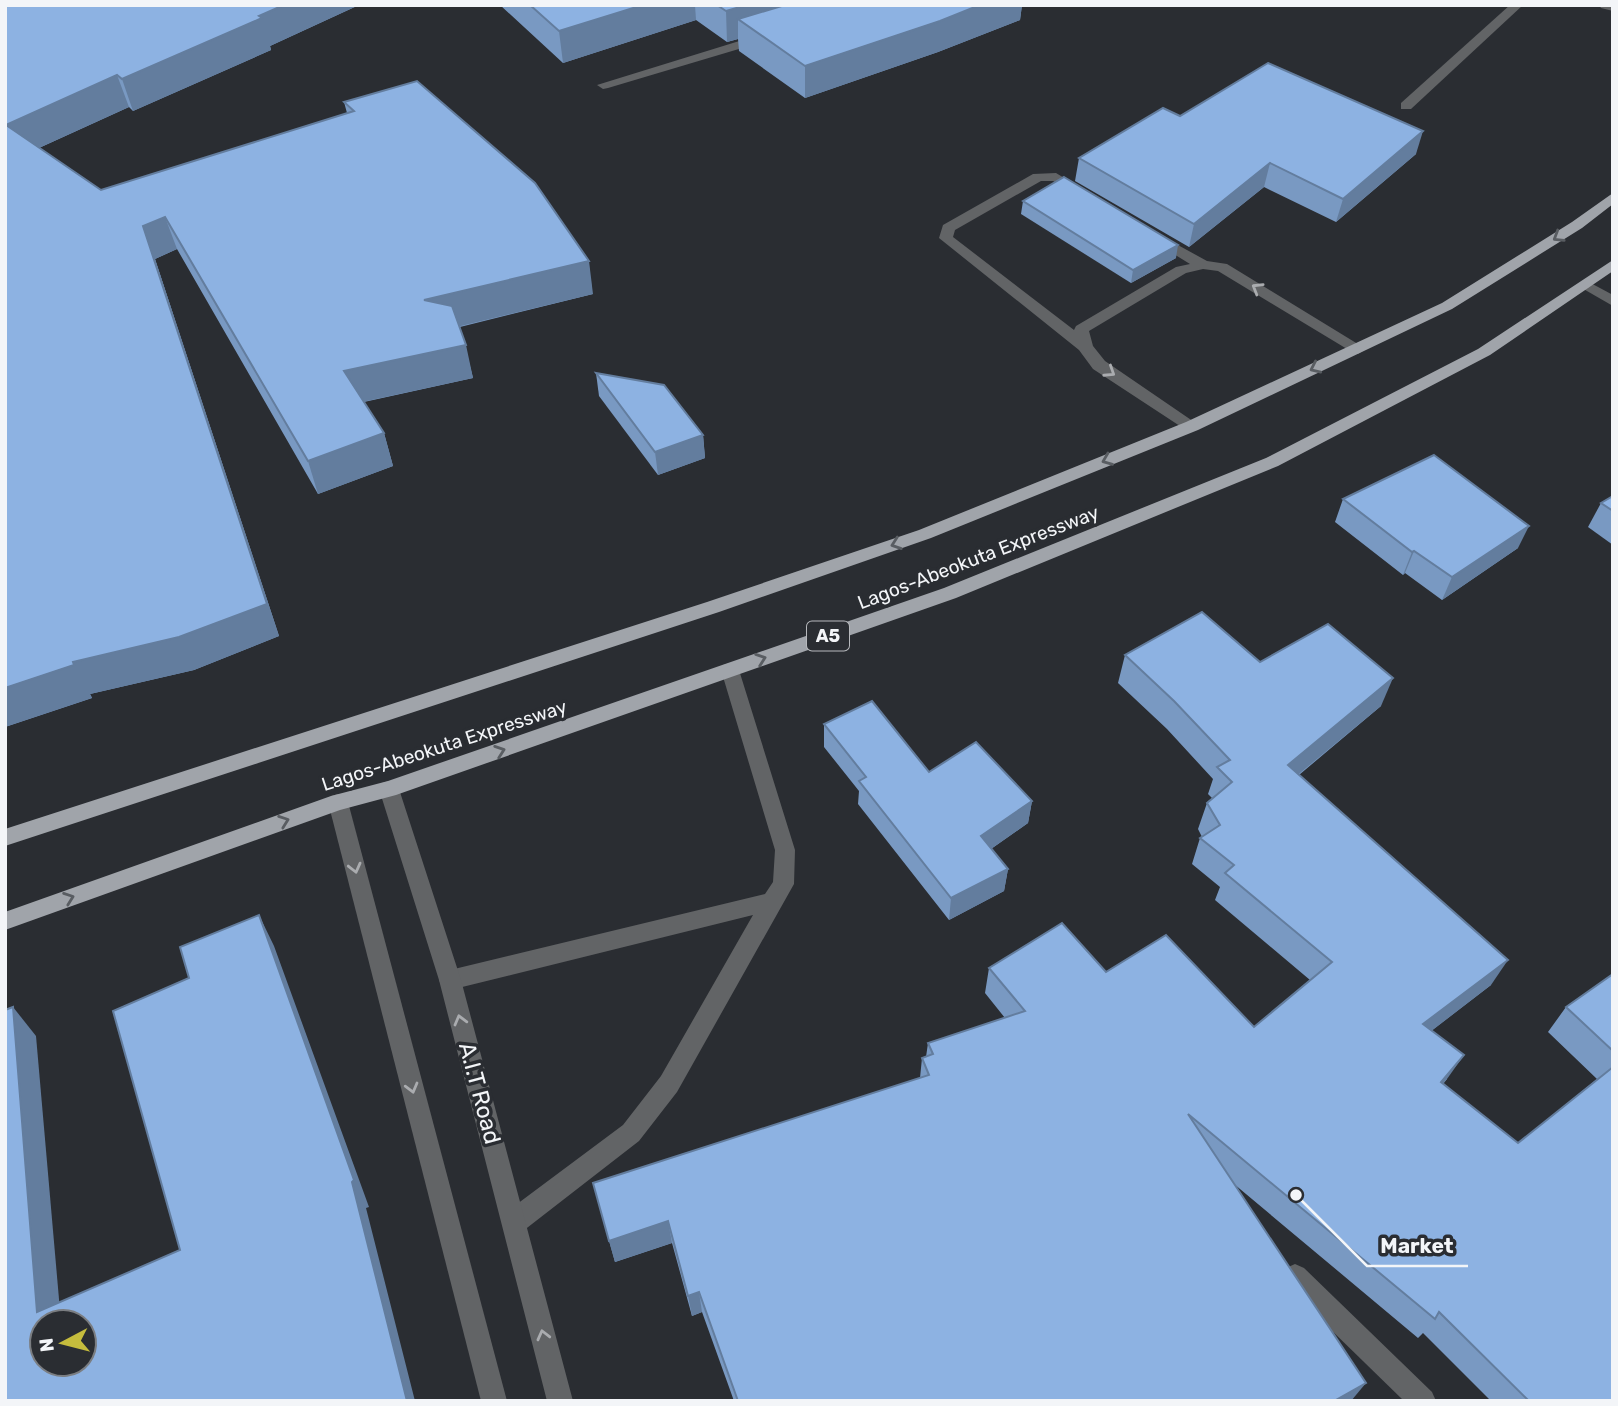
<svg xmlns="http://www.w3.org/2000/svg" width="1618" height="1406" font-family="Rubik,sans-serif">
<style>
.lines{fill:none;stroke-linecap:round;stroke-linejoin:round}
.service{fill:#626466;fill-rule:evenodd}
.minor{fill:#626466;fill-rule:evenodd}
.tertiary{fill:#626466;fill-rule:evenodd}
.trunk{fill:#a0a4aa;fill-rule:evenodd}
.wall{fill:#7999c2}
.shaded-wall{fill:#637d9e}
.building{fill:#8db2e2;stroke:#637d9e;stroke-width:2;fill-rule:evenodd}
.oneway{stroke:#595d62}
.oneway2{stroke:#aaacaf}
.labels{text-anchor:middle;stroke-width:7;stroke-linejoin:round;paint-order:stroke}
.shield{fill:#2a2d32;stroke:#b7b9bd;stroke-width:2}
.shield-label{font-size:18px;font-weight:bold;fill:#f3f5f8}
.street-label{font-size:19px;fill:#f3f5f8;stroke:#2a2d32}
.near-street-label{font-size:23px;fill:#f3f5f8;stroke:#2a2d32}
.leader{fill:none;stroke:#f3f5f8;stroke-width:2.5}
.callout-dot{fill:#f3f5f8;stroke:#2a2d32;stroke-width:2.5}
.callout-label{font-size:21px;text-anchor:middle;font-weight:bold;fill:#f3f5f8;stroke:#2a2d32;stroke-width:7;stroke-linejoin:round;paint-order:stroke}
</style>
<rect width="100%" height="100%" fill="#2a2d32"/>
<g class="lines">
<g class="service">
<polygon points="1510,5 1523,5 1411,109 1401,109 1401,103"/>
<polygon points="1599,5 1613,5 1613,11 1601,8"/>
<polygon points="762,34 766,35 766,41 608,88 603,89 597,85"/>
<polygon points="1056,173 1089,193 1082,197 1053,181 1041,181 955,230 953,237 1074,330 1076,326 1176,267 1190,264 1151,240 1149,237 1151,234 1156,233 1207,261 1227,264 1366,349 1358,354 1352,352 1218,271 1203,269 1186,273 1089,331 1093,346 1105,361 1200,426 1192,431 1186,430 1093,369 1079,350 939,238 943,225 1033,174"/>
<polygon points="1585,280 1613,295 1613,306 1580,287 1578,284"/>
<polygon points="730,663 737,665 739,670 795,850 794,884 677,1092 639,1141 523,1231 514,1234 505,1231 502,1222 505,1213 623,1125 661,1076 753,915 450,990 442,987 439,980 442,973 450,970 765,894 773,882 775,850 721,670 723,665"/>
</g>
<polygon class="minor" points="1295,1264 1304,1268 1432,1392 1436,1401 1404,1401 1286,1286 1282,1277 1286,1268"/>
<g class="tertiary">
<polygon points="389,781 396,783 399,789 461,980 573,1401 547,1401 439,980 379,789 382,783"/>
<polygon points="338,794 345,796 348,802 507,1401 481,1401 328,802 331,796"/>
</g>
<g class="trunk">
<polygon points="1613,193 1613,204 1582,228 1452,309 1198,430 931,538 719,612 5,846 5,829 707,602 919,530 1186,422 1442,303 1572,222"/>
<polygon points="1613,260 1613,271 1490,355 1278,466 956,598 396,795 340,810 5,930 5,912 331,796 388,781 944,588 1266,458 1478,349"/>
</g>
</g>
<g class="wall">
<polygon points="5,5 359,5 270,46 271,50 133,111 129,107 39,148 101,190 347,113 344,102 593,294 460,327 473,378 364,402 384,433 393,466 318,494 177,249 155,259 279,636 194,670 90,694 92,698 5,727"/>
<polygon points="500,5 1022,5 1020,20 938,52 805,98 739,51 738,39 727,42 696,20 563,63"/>
<polygon points="1180,116 1416,154 1336,222 1264,187 1189,247 1075,181 1079,158"/>
<polygon points="1023,201 1176,258 1131,283 1021,214"/>
<polygon points="596,373 703,435 705,458 658,475 599,396"/>
<polygon points="1613,496 1613,545 1588,527 1601,503"/>
<polygon points="1343,499 1518,548 1442,600 1405,573 1403,575 1335,522"/>
<polygon points="1125,655 1260,662 1381,706 1299,775 1491,985 1431,1031 1447,1079 1443,1084 1518,1143 1597,1079 1548,1032 1566,1007 1613,974 1613,1401 1491,1401 1423,1333 1418,1338 1234,1184 1351,1401 734,1401 702,1312 692,1316 672,1243 615,1262 593,1183 920,1078 922,1058 926,1057 928,1043 1005,1018 985,993 989,968 1106,972 1254,1027 1310,980 1215,900 1220,887 1192,864 1200,838 1202,837 1198,829 1207,803 1212,798 1208,794 1213,779 1167,729 1118,683"/>
<polygon points="824,724 929,772 1032,801 1028,823 991,849 1008,869 1004,891 949,920 858,804 859,791 824,747"/>
</g>
<g class="shaded-wall">
<polygon points="284,5 359,5 270,46 271,50 133,111 122,79"/>
<polygon points="643,5 695,5 696,20 563,63 559,31"/>
<polygon points="747,5 849,5 738,19 738,39 727,42 726,11"/>
<polygon points="980,5 1022,5 1020,20 938,52 805,98 805,66"/>
<polygon points="117,75 129,107 19,157 6,125"/>
<polygon points="1423,131 1416,154 1336,222 1343,199"/>
<polygon points="1270,163 1264,187 1189,247 1194,224"/>
<polygon points="165,217 177,249 155,259 279,636 194,670 90,694 92,698 5,727 5,688 73,662 143,226"/>
<polygon points="1178,245 1176,258 1131,283 1133,270"/>
<polygon points="589,261 593,294 432,333 424,300"/>
<polygon points="466,345 473,378 353,404 344,371"/>
<polygon points="384,433 393,466 318,494 308,461"/>
<polygon points="703,435 705,458 658,475 655,452"/>
<polygon points="1529,526 1518,548 1442,600 1452,577"/>
<polygon points="1414,551 1405,573 1403,575 1412,552"/>
<polygon points="1393,678 1381,706 1277,792 1288,765"/>
<polygon points="1032,801 1028,823 978,858 981,836"/>
<polygon points="1008,869 1004,891 949,920 951,898"/>
<polygon points="259,915 274,946 369,1207 366,1208 415,1401 407,1401 352,1182"/>
<polygon points="1508,960 1491,985 1408,1049 1423,1024"/>
<polygon points="13,1007 36,1036 61,1322 37,1312"/>
<polygon points="1464,1055 1447,1079 1425,1105 1441,1082"/>
<polygon points="668,1221 672,1243 615,1262 609,1241"/>
<polygon points="699,1292 702,1312 692,1316 688,1296"/>
<polygon points="1366,1383 1351,1401 1334,1401"/>
</g>
<g class="building">
<polygon points="5,5 284,5 259,16 262,18 122,79 117,75 6,125 101,190 354,111 344,102 417,81 535,183 589,261 424,300 452,306 466,345 344,371 384,433 308,461 165,217 143,226 267,604 179,637 73,662 74,665 5,688"/>
<polygon points="530,5 643,5 559,31"/>
<polygon points="717,5 747,5 726,11"/>
<polygon points="785,5 980,5 940,21 805,66 738,19"/>
<polygon points="1268,63 1423,131 1343,199 1270,163 1194,224 1079,158 1163,108 1180,116"/>
<polygon points="1064,177 1178,245 1133,270 1023,201"/>
<polygon points="596,373 664,385 703,435 655,452"/>
<polygon points="1434,455 1529,526 1452,577 1414,551 1412,552 1343,499"/>
<polygon points="1613,496 1613,511 1601,503"/>
<polygon points="1202,612 1260,662 1328,624 1393,678 1288,765 1508,960 1423,1024 1464,1055 1441,1082 1518,1143 1613,1067 1613,1401 1529,1401 1439,1312 1435,1319 1188,1114 1366,1383 1334,1401 738,1401 699,1292 688,1296 668,1221 609,1241 593,1183 929,1075 922,1058 933,1054 928,1043 1025,1011 989,968 1062,923 1106,972 1166,935 1254,1027 1332,962 1225,873 1234,865 1200,838 1220,825 1207,803 1232,782 1217,767 1230,760 1174,701 1125,655"/>
<polygon points="872,701 929,772 976,742 1032,801 981,836 1008,869 951,898 859,781 866,777 824,724"/>
<path d="M 259,915 L 354,1180 L 352,1182 L 407,1401 L 5,1401 L 5,1010 L 13,1007 L 37,1312 L 180,1250 L 113,1011 L 189,978 L 180,947 ZM 42,1322 L 84,1322 L 84,1364 L 42,1364 Z"/>
<polygon points="1613,974 1613,1051 1566,1007"/>
</g>
<defs><path id="oneway-chevron" d="M-2-3.5L2.5 0L-2 3.5" fill="none" stroke-width="1.6" stroke-linecap="round" stroke-linejoin="round" transform="scale(1.75)"/></defs>
<g class="oneway">
<use href="#oneway-chevron" transform="translate(1558 237) rotate(148)"/>
<use href="#oneway-chevron" transform="translate(1315 368) rotate(155)"/>
<use href="#oneway-chevron" transform="translate(1107 460) rotate(158)"/>
<use href="#oneway-chevron" transform="translate(896 544) rotate(161)"/>
<use href="#oneway-chevron" transform="translate(761 659) rotate(-19)"/>
<use href="#oneway-chevron" transform="translate(500 751) rotate(-19)"/>
<use href="#oneway-chevron" transform="translate(284 821) rotate(-20)"/>
<use href="#oneway-chevron" transform="translate(69 898) rotate(-20)"/>
</g>
<g class="oneway2">
<use href="#oneway-chevron" transform="translate(1257 288) rotate(-149)"/>
<use href="#oneway-chevron" transform="translate(1110 372) rotate(33)"/>
<use href="#oneway-chevron" transform="translate(355 868) rotate(76)"/>
<use href="#oneway-chevron" transform="translate(460 1020) rotate(-105)"/>
<use href="#oneway-chevron" transform="translate(412 1088) rotate(75)"/>
<use href="#oneway-chevron" transform="translate(543 1335) rotate(-104)"/>
</g>
<g class="labels">
<rect class="shield" x="807" y="621.5" width="42" height="29" rx="5"/>
<g class="shield-label">
<text x="828" y="642">A5</text>
</g>
<g class="street-label">
<text transform="translate(978 557) rotate(-21)" y="7">Lagos-Abeokuta Expressway</text>
<text transform="translate(444 745) rotate(-18)" y="7">Lagos-Abeokuta Expressway</text>
</g>
<g class="near-street-label">
<text transform="translate(480 1093) rotate(75)" y="8">A.I.T Road</text>
</g>
</g>
<path class="leader" d="M1296 1195L1367 1266H1468"/>
<circle class="callout-dot" cx="1296" cy="1195" r="7"/>
<g class="callout-label">
<text x="1417" y="1253">Market</text>
</g>
<rect width="1618" height="1406" fill="none" stroke="#f3f5f8" stroke-width="14"/>
<g transform="translate(63 1343) rotate(263)"><circle r="33" fill="#2a2d32" stroke="#7a7d81" stroke-width="2"/>
<path d="M0-5L12 26L0 18L-12 26Z" fill="#c5bc3d"/>
<text y="-10" font-size="19" font-weight="bold" text-anchor="middle" fill="#f3f5f8">N</text>
</g>
</svg>
